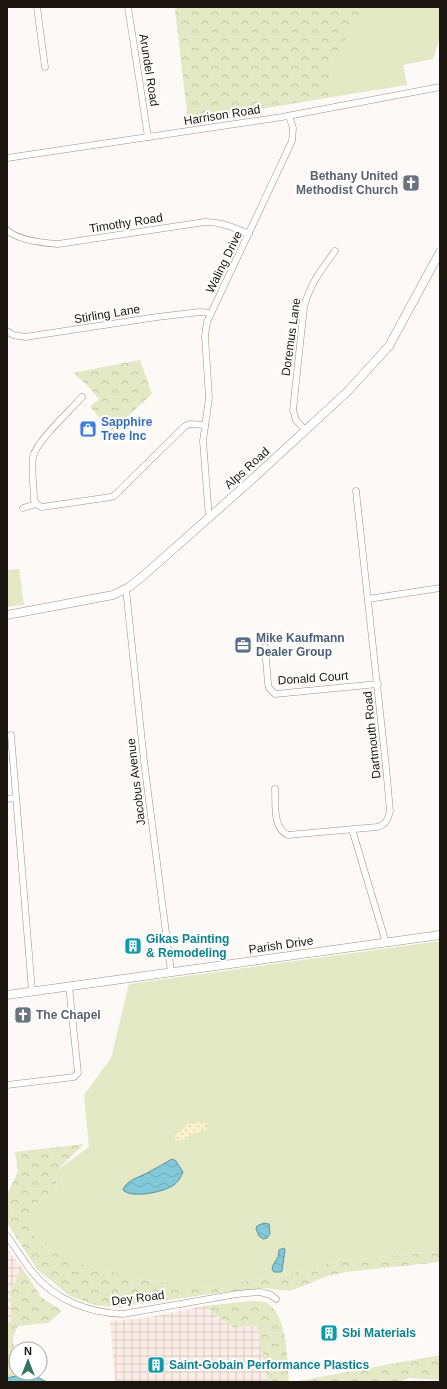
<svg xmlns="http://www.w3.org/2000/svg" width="447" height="1389" font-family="Helvetica,sans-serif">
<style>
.industrial{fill:url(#industrial-grid)}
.green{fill:#e3e8c5}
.forest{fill:url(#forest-crowns)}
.sand{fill:url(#sand-dots)}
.water{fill:url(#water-waves);stroke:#63939d}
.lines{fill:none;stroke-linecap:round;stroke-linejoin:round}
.street-casing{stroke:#9f8f83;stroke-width:7}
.secondary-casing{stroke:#9f8f83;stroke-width:9}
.street{stroke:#fff;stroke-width:6}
.secondary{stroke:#fff;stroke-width:8}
.labels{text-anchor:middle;stroke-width:4;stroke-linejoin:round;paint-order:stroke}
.street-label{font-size:12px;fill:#1c1611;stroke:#fff}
.worship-label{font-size:12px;font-weight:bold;fill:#5b616d;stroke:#fff;text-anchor:end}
.shop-label{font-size:12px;font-weight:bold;fill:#366cbe;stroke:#fff;text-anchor:start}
.service-label{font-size:12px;font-weight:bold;fill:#4e5e75;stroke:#fff;text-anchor:start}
.culture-label{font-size:12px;font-weight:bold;fill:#0d838f;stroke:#fff;text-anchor:start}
</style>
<defs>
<pattern id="industrial-grid" width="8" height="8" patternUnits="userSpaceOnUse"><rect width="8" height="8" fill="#fcede7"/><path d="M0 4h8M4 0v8" fill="none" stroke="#d7cac5"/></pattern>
<pattern id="forest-crowns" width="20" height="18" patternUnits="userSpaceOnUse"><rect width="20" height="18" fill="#e3e8c5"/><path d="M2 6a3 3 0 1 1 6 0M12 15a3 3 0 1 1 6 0" fill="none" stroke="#c2c6a8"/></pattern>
<pattern id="sand-dots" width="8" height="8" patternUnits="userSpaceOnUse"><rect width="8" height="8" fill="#fbf1cb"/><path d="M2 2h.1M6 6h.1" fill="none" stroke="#d7cead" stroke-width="1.8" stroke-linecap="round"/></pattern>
<pattern id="water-waves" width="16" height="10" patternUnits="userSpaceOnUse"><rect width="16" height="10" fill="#81c9d9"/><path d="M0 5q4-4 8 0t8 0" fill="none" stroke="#6facb9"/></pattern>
</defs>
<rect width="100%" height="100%" fill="#fdf9f7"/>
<g class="industrial">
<polygon points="7,1249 22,1268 10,1291 12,1320 7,1324"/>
<polygon points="204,1306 234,1328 257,1325 268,1382 115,1382 110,1321 145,1318"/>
</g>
<g class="green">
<polygon points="369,7 440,7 440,37 433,59 403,65 407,85 332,97 331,60"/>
<polygon points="19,569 24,605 7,607 7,570"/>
<polygon points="440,941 440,1252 339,1260 290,1274 212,1287 144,1280 90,1266 39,1245 27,1221 31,1207 56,1191 57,1170 89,1147 84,1095 111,1058 129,984"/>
</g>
<g class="forest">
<polygon points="176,7 369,7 331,60 332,97 188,121 175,10"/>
<polygon points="140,360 152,394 112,431 90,407 99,399 87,385 73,373"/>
<polygon points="84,1144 57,1170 56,1191 31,1207 27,1221 39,1245 90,1266 144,1280 212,1287 290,1274 339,1260 440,1252 440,1262 346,1272 328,1276 290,1291 265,1288 225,1292 118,1307 94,1305 70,1296 37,1269 7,1223 7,1195 18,1171 15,1152"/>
<path d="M 22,1268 L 41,1297 L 62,1311 L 48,1323 L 18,1326 C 13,1335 11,1342 16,1352 L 16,1373 L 29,1373 L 7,1378 L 7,1324 L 12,1320 L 10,1292 Z"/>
<path d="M 252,1301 C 256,1301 263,1301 267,1303 C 288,1315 287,1361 289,1382 L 268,1382 L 257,1325 L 234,1328 L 204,1306 Z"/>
<polygon points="440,1355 440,1380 409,1378 399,1382 298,1382 298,1381"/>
</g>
<path class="sand" d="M 198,1122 L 203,1122 L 207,1124 L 207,1128 C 203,1133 198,1132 193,1134 C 187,1137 185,1139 178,1141 L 175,1140 L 175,1135 L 181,1131 L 188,1124 L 195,1124 Z"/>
<g class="water">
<path d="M 172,1159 L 176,1161 L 183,1172 C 181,1177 179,1181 174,1185 C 164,1192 132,1199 123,1190 C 126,1180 140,1177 149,1172 C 157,1168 164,1163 172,1159 Z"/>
<polygon points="264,1223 269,1224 270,1234 267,1238 263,1239 259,1236 256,1229 257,1226"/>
<polygon points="284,1248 285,1250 282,1271 281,1272 274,1272 272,1270 273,1265 278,1257 279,1250"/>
<polygon points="29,1373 47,1382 7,1382 7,1378"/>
</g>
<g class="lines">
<g class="street-casing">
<g id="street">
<polyline points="37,7 45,67"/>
<polyline points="128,7 148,137"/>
<polyline points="7,158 282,117 440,87"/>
<path d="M 7,230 C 17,240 44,243 58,244 L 205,222 C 222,222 235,228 249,234"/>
<polyline points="7,331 13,335 25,337 157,317 200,312 211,313"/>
<path d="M 305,430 L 296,420 L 293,410 L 304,307 C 310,284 321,270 335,251"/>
<path d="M 36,504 L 34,500 C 34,486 31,470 33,457 C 37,440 70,411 82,397"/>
<polyline points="23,508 36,504 42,507 111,497 114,496 185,426 190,424 205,425"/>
<polyline points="209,518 203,441 209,398 205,336 207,322 292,141 293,128 289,116"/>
<polyline points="126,589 144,761 171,972"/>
<polyline points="368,599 440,588"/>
<polyline points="265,647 268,683 269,688 275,694 378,684"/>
<path d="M 11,735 C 18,821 25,906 32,991"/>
<path d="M 275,789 C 276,803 272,828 288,835 L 377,827 C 386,825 388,819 390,811 L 386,767 L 356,491"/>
<polyline points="7,799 16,798"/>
<polyline points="352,829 386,943"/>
<polyline points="7,1085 74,1077 78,1073 69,986"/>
<path d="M 7,1236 C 16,1248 24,1262 33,1273 C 55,1300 89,1313 123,1314 L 237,1294 L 260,1292 L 271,1295 L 276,1299"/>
</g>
</g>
<g class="secondary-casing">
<g id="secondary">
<polyline points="7,615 113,595 129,587 143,576 247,484 347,392 389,346 440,252"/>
<polyline points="7,995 440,935"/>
</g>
</g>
<use href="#street" class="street"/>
<use href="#secondary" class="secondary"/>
</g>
<defs>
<g id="church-square" transform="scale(0.9)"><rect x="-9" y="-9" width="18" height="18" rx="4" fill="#6b7280" stroke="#fff"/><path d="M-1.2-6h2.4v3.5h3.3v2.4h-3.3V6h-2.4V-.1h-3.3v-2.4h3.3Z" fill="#fff"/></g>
<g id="shop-square" transform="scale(0.9)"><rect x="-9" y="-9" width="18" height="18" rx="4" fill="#3f7fe0" stroke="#fff"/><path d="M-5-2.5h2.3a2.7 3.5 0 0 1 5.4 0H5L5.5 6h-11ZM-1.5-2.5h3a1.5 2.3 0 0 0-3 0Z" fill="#fff"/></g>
<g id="office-square" transform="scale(0.9)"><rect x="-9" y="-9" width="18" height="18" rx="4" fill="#5c6f8a" stroke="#fff"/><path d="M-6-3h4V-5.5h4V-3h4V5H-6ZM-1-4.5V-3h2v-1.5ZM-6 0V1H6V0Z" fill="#fff"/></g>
<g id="building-square" transform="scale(0.9)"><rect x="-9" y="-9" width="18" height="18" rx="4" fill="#0f9aa8" stroke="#fff"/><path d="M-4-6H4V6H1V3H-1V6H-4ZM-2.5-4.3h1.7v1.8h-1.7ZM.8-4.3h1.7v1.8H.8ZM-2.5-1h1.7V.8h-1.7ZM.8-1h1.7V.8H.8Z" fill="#fff"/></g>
</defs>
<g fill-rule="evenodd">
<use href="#church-square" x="411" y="183"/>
<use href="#shop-square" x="88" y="429"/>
<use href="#office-square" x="243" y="645"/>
<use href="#building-square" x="133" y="946"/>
<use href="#church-square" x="23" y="1015"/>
<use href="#building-square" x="329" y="1333"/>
<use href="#building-square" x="156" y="1365"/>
</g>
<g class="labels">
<g class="street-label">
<text transform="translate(149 70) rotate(81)" y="4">Arundel Road</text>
<text transform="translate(222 115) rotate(-9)" y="4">Harrison Road</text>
<text transform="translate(126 223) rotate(-9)" y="4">Timothy Road</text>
<text transform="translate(224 262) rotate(-64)" y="4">Waling Drive</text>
<text transform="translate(107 314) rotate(-9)" y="4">Stirling Lane</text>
<text transform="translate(291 337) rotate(-82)" y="4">Doremus Lane</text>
<text transform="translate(247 468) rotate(-42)" y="4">Alps Road</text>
<text transform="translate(313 678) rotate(-4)" y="4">Donald Court</text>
<text transform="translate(372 735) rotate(-96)" y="4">Dartmouth Road</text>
<text transform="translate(136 782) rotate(-97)" y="4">Jacobus Avenue</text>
<text transform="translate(281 945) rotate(-8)" y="4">Parish Drive</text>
<text transform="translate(138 1298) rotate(-7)" y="4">Dey Road</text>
</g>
<g class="worship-label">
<text x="398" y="180">Bethany United<tspan x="398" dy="14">Methodist Church</tspan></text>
<text x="36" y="1019" text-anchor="start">The Chapel</text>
</g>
<g class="shop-label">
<text x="101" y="426">Sapphire<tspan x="101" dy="14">Tree Inc</tspan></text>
</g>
<g class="service-label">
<text x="256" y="642">Mike Kaufmann<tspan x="256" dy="14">Dealer Group</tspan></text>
</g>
<g class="culture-label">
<text x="146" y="943">Gikas Painting<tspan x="146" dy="14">&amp; Remodeling</tspan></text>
<text x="342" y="1337">Sbi Materials</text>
<text x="169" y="1369">Saint-Gobain Performance Plastics</text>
</g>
</g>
<rect width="447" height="1389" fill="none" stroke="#1c1611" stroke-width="16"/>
<g transform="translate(28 1361)"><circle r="19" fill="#ffffff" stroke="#a4a2a0"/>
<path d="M0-3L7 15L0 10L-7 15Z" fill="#347462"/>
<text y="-6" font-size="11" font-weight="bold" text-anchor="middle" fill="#1c1611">N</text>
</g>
</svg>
